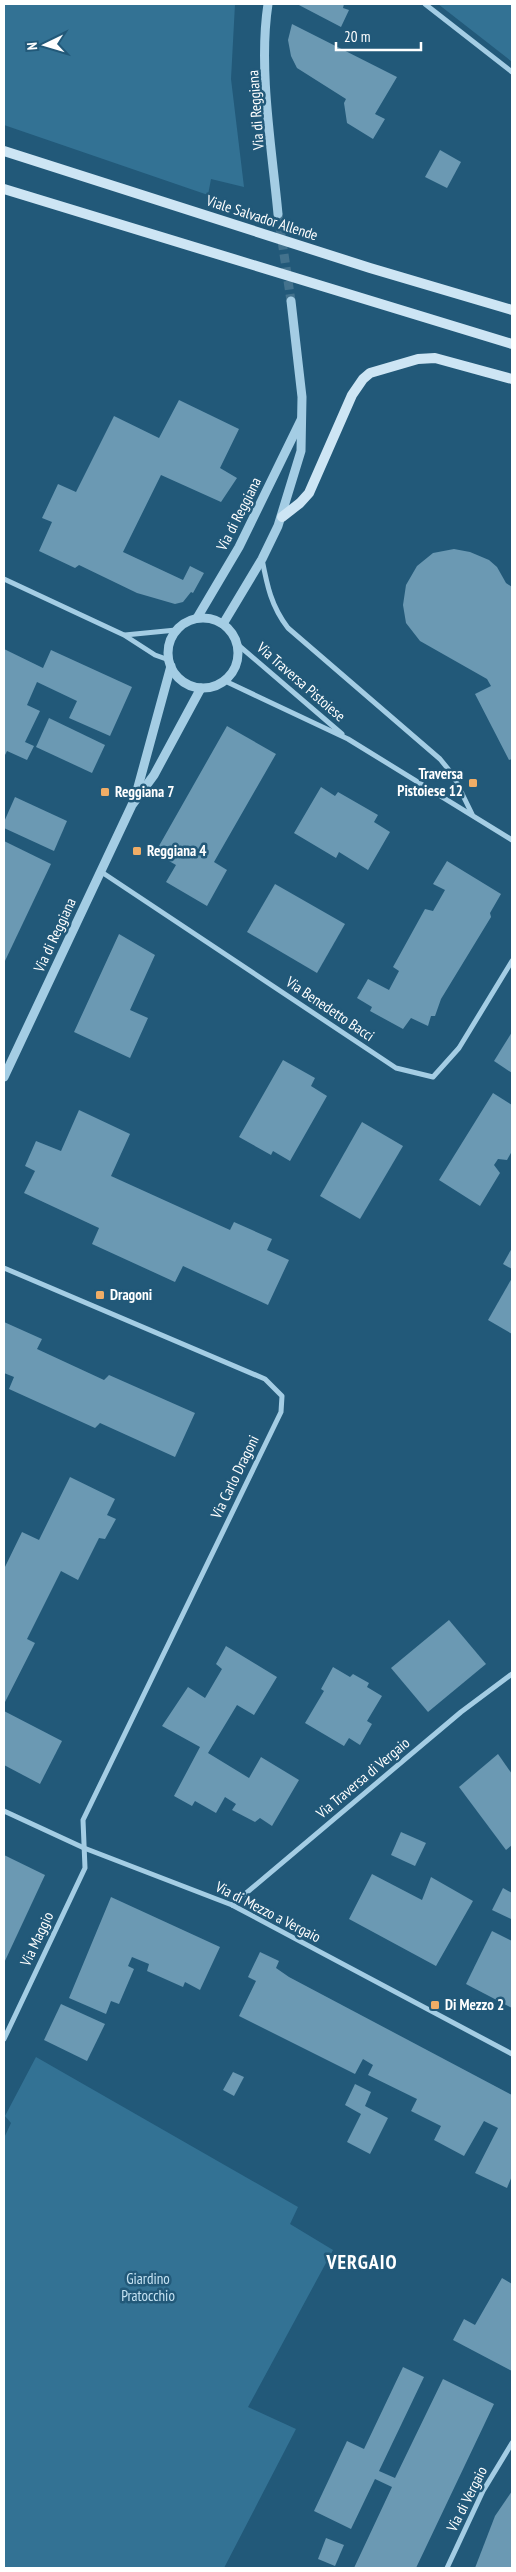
<svg xmlns="http://www.w3.org/2000/svg" width="516" height="2572" font-family="'PT Sans Narrow',sans-serif">
<style>
.green{fill:#337294}
.building{fill:#6b99b3}
.lines{fill:none;stroke-linecap:round;stroke-linejoin:round}
.tertiary-tunnel{stroke:#43728d;stroke-width:9;stroke-dasharray:9 4.5;stroke-linecap:butt}
.minor{stroke:#a4cde4;stroke-width:5}
.tertiary{stroke:#a4cde4;stroke-width:9}
.secondary{stroke:#cde5f4;stroke-width:10}
.poi-dot{fill:#f0ad66;stroke:#225979;stroke-width:2}
.labels{text-anchor:middle;stroke-width:5;stroke-linejoin:round;paint-order:stroke}
.street-label{font-size:15px;fill:#fff;stroke:#225979}
.poi-label{font-size:15px;font-weight:bold;fill:#fff;stroke:#225979;text-anchor:start}
.park-label{font-size:15px;fill:#c6e3f3;stroke:#225979}
.district-label{font-size:20px;font-weight:bold;letter-spacing:1px;fill:#fff;stroke:#225979}
</style>
<rect width="100%" height="100%" fill="#225979"/>
<g class="green">
<polygon points="4,4 235,4 231,79 244,187 211,179 208,195 4,125"/>
<polygon points="438,4 512,4 512,62 506,57"/>
<polygon points="36,2057 298,2207 290,2224 333,2250 248,2407 296,2429 224,2568 4,2568 4,2138 11,2123 5,2116"/>
</g>
<g class="building">
<polygon points="297,4 344,4 343,8 349,10 341,27"/>
<polygon points="292,24 397,77 375,114 385,119 373,139 347,123 344,103 346,99 297,68 291,56 288,40"/>
<polygon points="440,150 461,162 447,188 425,177"/>
<polygon points="179,400 239,429 220,468 237,478 221,502 161,475 123,552 183,580 190,566 204,573 193,593 191,592 183,602 175,604 137,593 79,565 75,568 39,551 52,522 42,518 58,484 76,492 114,416 159,438"/>
<polygon points="454,549 470,552 489,560 497,567 506,583 512,587 512,759 509,760 475,694 491,686 487,679 420,641 406,623 403,605 406,585 417,566 433,553"/>
<polygon points="4,649 43,668 51,650 132,687 110,736 69,718 77,701 37,682 27,705 40,711 25,742 34,746 27,760 7,751 4,757"/>
<polygon points="49,718 105,745 92,773 36,747"/>
<polygon points="227,726 276,754 214,862 227,870 207,906 166,882 176,865 155,853"/>
<polygon points="321,787 335,796 338,792 378,815 374,822 390,832 368,870 339,852 336,858 294,833"/>
<polygon points="15,797 67,821 54,851 4,828 4,822"/>
<polygon points="4,841 51,864 4,963"/>
<polygon points="447,861 501,894 490,913 491,917 441,999 435,1016 431,1016 428,1026 411,1018 403,1029 370,1011 372,1007 357,998 368,979 389,990 399,971 393,967 425,909 433,911 445,890 433,884"/>
<polygon points="275,884 345,924 317,973 247,932"/>
<polygon points="119,934 155,955 130,1010 148,1018 130,1058 74,1032"/>
<polygon points="512,1032 512,1073 494,1061"/>
<polygon points="283,1060 315,1078 311,1086 327,1096 290,1161 273,1151 271,1155 239,1137"/>
<polygon points="493,1093 512,1105 512,1151 507,1160 498,1159 494,1165 500,1173 480,1206 439,1180"/>
<polygon points="79,1110 130,1134 111,1176 230,1230 234,1222 272,1239 267,1250 289,1260 268,1305 183,1266 175,1282 92,1244 99,1228 24,1193 35,1171 25,1166 36,1141 61,1151"/>
<polygon points="362,1122 403,1146 360,1219 320,1196"/>
<polygon points="512,1248 512,1269 503,1264"/>
<polygon points="512,1278 512,1334 488,1320"/>
<polygon points="4,1322 42,1339 37,1349 104,1380 109,1375 195,1413 175,1457 100,1423 95,1428 9,1389 14,1377 4,1373"/>
<polygon points="70,1477 115,1499 107,1515 116,1519 105,1539 99,1538 78,1580 61,1571 27,1639 35,1643 4,1704 4,1569 22,1532 39,1540"/>
<polygon points="449,1620 486,1664 428,1712 391,1668"/>
<polygon points="226,1646 277,1677 254,1715 237,1705 208,1753 249,1778 261,1757 299,1780 272,1826 260,1818 255,1822 232,1810 236,1804 225,1797 216,1813 195,1801 192,1806 174,1796 200,1747 162,1726 188,1687 205,1698 222,1669 216,1664"/>
<polygon points="333,1667 350,1677 353,1674 369,1683 367,1687 382,1696 367,1721 372,1724 360,1745 349,1738 344,1746 305,1723 324,1691 321,1689"/>
<polygon points="4,1711 62,1741 40,1784 4,1765"/>
<polygon points="498,1754 512,1774 512,1845 506,1850 459,1787"/>
<polygon points="401,1832 426,1843 415,1866 391,1855"/>
<polygon points="4,1855 45,1875 4,1963"/>
<polygon points="372,1874 422,1900 431,1877 473,1901 436,1966 349,1919"/>
<polygon points="503,1888 512,1893 511,1919 492,1910"/>
<polygon points="111,1897 220,1947 200,1990 185,1982 183,1987 147,1971 149,1964 132,1957 128,1966 134,1969 119,2004 111,2001 106,2014 69,1998"/>
<polygon points="492,1931 512,1941 512,2008 466,1984"/>
<polygon points="260,1952 279,1961 276,1968 289,1977 512,2095 512,2176 507,2188 475,2173 498,2128 484,2121 464,2156 434,2140 441,2126 411,2111 417,2099 368,2075 373,2065 363,2059 355,2074 239,2016 256,1981 248,1977"/>
<polygon points="61,2004 105,2024 87,2061 44,2040"/>
<polygon points="233,2072 244,2077 234,2096 223,2090"/>
<polygon points="355,2084 371,2092 365,2106 388,2118 370,2154 347,2142 361,2114 345,2105"/>
<polygon points="502,2278 512,2284 512,2371 453,2340 464,2319 475,2325"/>
<polygon points="403,2367 424,2377 379,2471 395,2478 443,2379 494,2404 416,2568 354,2568 392,2487 375,2479 351,2529 314,2511 347,2441 364,2449"/>
<polygon points="512,2491 512,2568 475,2568 495,2516"/>
<polygon points="326,2538 344,2545 335,2566 318,2559"/>
</g>
<g class="lines">
<polyline class="tertiary-tunnel" points="278,214 291,301"/>
<g class="minor">
<polyline points="425,4 512,72"/>
<path d="M 262,559 C 267,585 271,606 288,628 L 440,759 L 453,775 L 472,814"/>
<polyline points="4,579 124,635 155,655 169,660"/>
<polyline points="125,635 176,630"/>
<polyline points="237,644 342,734"/>
<polyline points="225,681 348,739 512,840"/>
<polyline points="100,871 396,1068 433,1077 459,1048 512,961"/>
<polyline points="4,1268 265,1379 282,1396 281,1412 83,1820 85,1868 4,2039"/>
<polyline points="4,1811 84,1848 232,1905 512,2054"/>
<polyline points="232,1905 461,1712 512,1674"/>
<polyline points="447,2568 483,2491 512,2443"/>
</g>
<g class="tertiary">
<path d="M 268,4 C 258,69 272,149 278,214"/>
<circle cx="203" cy="653" r="35"/>
<polyline points="197,618 239,547 301,420"/>
<polyline points="223,624 262,559 278,526 301,451 302,397 291,301"/>
<polyline points="135,798 171,666"/>
<polyline points="4,1077 132,805 154,775 201,688"/>
</g>
<g class="secondary">
<polyline points="4,151 370,268 512,310"/>
<polyline points="4,189 512,344"/>
<polyline points="282,517 300,503 309,493 352,395 363,379 370,373 418,359 435,358 512,379"/>
</g>
</g>
<g class="poi-dot">
<rect x="468" y="778" width="10" height="10" rx="2.5"/>
<rect x="100" y="787" width="10" height="10" rx="2.5"/>
<rect x="132" y="846" width="10" height="10" rx="2.5"/>
<rect x="95" y="1290" width="10" height="10" rx="2.5"/>
<rect x="430" y="2000" width="10" height="10" rx="2.5"/>
</g>
<g class="labels">
<g class="street-label">
<text transform="translate(256 110) rotate(-94)" y="5">Via di Reggiana</text>
<text transform="translate(262 218) rotate(18)" y="5">Viale Salvador Allende</text>
<text transform="translate(239 514) rotate(-63)" y="5">Via di Reggiana</text>
<text transform="translate(301 682) rotate(41)" y="5">Via Traversa Pistoiese</text>
<text transform="translate(55 935) rotate(-65)" y="5">Via di Reggiana</text>
<text transform="translate(330 1009) rotate(34)" y="5">Via Benedetto Bacci</text>
<text transform="translate(235 1477) rotate(-64)" y="5">Via Carlo Dragoni</text>
<text transform="translate(363 1778) rotate(-40)" y="5">Via Traversa di Vergaio</text>
<text transform="translate(268 1912) rotate(27)" y="5">Via di Mezzo a Vergaio</text>
<text transform="translate(37 1939) rotate(-65)" y="5">Via Maggio</text>
<text transform="translate(467 2499) rotate(-63)" y="5">Via di Vergaio</text>
</g>
<g class="poi-label">
<text x="463" y="779" text-anchor="end">Traversa<tspan x="463" dy="17">Pistoiese 12</tspan></text>
<text x="115" y="797">Reggiana 7</text>
<text x="147" y="856">Reggiana 4</text>
<text x="110" y="1300">Dragoni</text>
<text x="445" y="2010">Di Mezzo 2</text>
</g>
<g class="park-label">
<text x="148" y="2284">Giardino<tspan x="148" dy="17">Pratocchio</tspan></text>
</g>
<g class="district-label">
<text x="362" y="2269">VERGAIO</text>
</g>
</g>
<rect width="516" height="2572" fill="none" stroke="#ffffff" stroke-width="10"/>
<g transform="translate(45 45) rotate(265)" stroke="#225979" stroke-width="4" paint-order="stroke">
<path d="M0-4L9 19L0 12L-9 19Z" fill="#ffffff"/>
<text y="-8" font-size="14" font-weight="bold" text-anchor="middle" fill="#ffffff">N</text>
</g>
<path d="M336 42v8h85v-8" fill="none" stroke="#ffffff" stroke-width="2.5"/>
<text x="344" y="42" font-size="15" fill="#ffffff" stroke="#225979" stroke-width="4" paint-order="stroke">20 m</text>
</svg>
